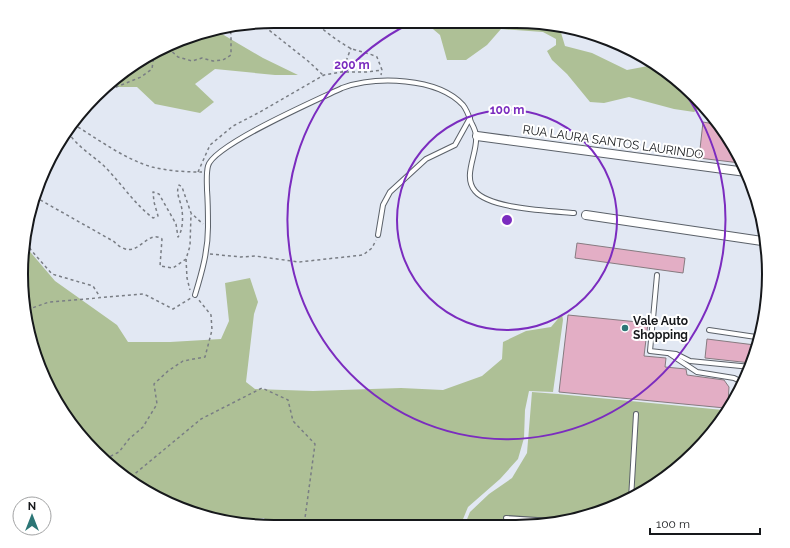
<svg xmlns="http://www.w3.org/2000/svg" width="790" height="548" font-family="Raleway,sans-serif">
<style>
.green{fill:#aec096}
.building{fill:#e3aec5;stroke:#867b80}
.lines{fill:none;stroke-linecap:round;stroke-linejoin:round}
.lane-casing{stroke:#5b6169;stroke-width:6}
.street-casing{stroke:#5b6169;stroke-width:10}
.path{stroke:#797d84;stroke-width:1.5;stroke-dasharray:3 3;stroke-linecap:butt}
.lane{stroke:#fff;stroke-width:4}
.street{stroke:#fff;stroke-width:8}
.ring{fill:none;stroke:#7b2cbf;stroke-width:2}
.poi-dot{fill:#2c7676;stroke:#fff;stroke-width:1.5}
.labels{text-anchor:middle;stroke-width:4;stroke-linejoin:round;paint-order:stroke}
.street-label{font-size:12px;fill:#16181b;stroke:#fff}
.poi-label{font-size:12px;font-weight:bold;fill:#16181b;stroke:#fff;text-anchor:start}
.rim{fill:none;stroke:#16181b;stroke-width:2}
.centre{fill:#7b2cbf;stroke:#fff;stroke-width:2}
.ring-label{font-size:12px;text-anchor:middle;font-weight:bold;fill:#7b2cbf;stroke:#fff;stroke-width:4;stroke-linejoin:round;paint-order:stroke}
</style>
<rect width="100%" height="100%" fill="#e2e8f3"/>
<g class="green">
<polygon points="427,24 559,26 565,46 592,53 627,70 648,66 662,71 695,95 702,106 694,112 674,109 629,97 604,103 590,102 567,74 552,60 547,51 556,45 556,39 543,32 501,29 487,45 466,60 447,60 440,35"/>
<polygon points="205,31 222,34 263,58 298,75 275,75 215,69 195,84 214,102 200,113 155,104 137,87 112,87 112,83 134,64"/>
<polygon points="24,240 26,247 55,281 117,325 128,342 170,342 221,339 229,321 225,283 250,278 258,302 254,314 246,382 255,389 313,391 401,388 443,390 482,376 502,359 503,342 526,331 551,327 562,314 563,320 553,392 529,391 525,410 524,438 518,459 500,479 468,507 461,524 274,527 269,526 264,518 257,519 256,523 177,508 95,453 47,386 26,323"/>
<polygon points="532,392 558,394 723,410 695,453 628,501 565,522 465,524 470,512 489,494 512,478 527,453"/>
</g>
<g class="building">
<polygon points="703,122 714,124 740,163 699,158"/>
<polygon points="577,243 685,258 683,273 575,258"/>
<polygon points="568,315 648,323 644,356 666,358 665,367 686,369 687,375 724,380 729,387 728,404 725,408 559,392"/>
<polygon points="707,339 755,345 751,363 705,358"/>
</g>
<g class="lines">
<g class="lane-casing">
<g id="lane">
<polyline points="378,235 383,205 390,192 426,159 455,145 470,118"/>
<polyline points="657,275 650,351 676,354 690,361 751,367"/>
<path d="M 195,295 C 202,272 208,251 208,227 C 208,215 208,203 207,190 C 207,183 206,174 208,166 C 213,145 319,99 342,88 C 376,76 437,77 463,105 C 467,110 469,116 471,122 C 473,126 476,131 476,136 C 478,153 462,176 475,191 C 490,209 551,211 574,213"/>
<polyline points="709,330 756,337"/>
<polyline points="670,354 697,372 734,378 742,382"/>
<polyline points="631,499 636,414"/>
<polyline points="506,518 567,522"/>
</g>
</g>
<g class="street-casing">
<g id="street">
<polyline points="477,136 746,172"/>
<polyline points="586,215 762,241"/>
</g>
</g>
<g class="path">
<path d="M 314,22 C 325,31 337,41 350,48 C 357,51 369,53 377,57 L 382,70 L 381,75"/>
<polyline points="260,23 308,61 323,75"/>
<polyline points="168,48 178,57 192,61 202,58 213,61 223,60 231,55 231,34 227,27"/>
<polyline points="342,72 351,48"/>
<polyline points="99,94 141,77 152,69 154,54"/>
<path d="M 73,124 C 98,139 124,159 152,167 C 168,171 185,172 202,172"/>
<path d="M 68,132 C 76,145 90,154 102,164 C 120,181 133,203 153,218 L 158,216 L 154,202 L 153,192 L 159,194 L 176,224 L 178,237 C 183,230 183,218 182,210 C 181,201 175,193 179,185 L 182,187 L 191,213 L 203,224"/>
<polyline points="198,172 210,145 233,126 260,112 324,75 342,72 367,72 382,70"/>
<path d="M 35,197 L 113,241 C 116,243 119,247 123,248 C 139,256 148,229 162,239 L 160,266 L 173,268 L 186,259 L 190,246 L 191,214"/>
<polyline points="24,237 31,250 52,274 93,286 100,297"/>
<polyline points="210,254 241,257 255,256 299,262 363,255 372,248 376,240"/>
<polyline points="186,259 187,278 190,290"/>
<polyline points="26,317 32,308 49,302 144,294 173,309 191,298"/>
<polyline points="89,445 104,459"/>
<polyline points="105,459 119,452 129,439 143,427 157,404 154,384 168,371 183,361 205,357 212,330 211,315 198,299"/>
<polyline points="131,477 201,419 262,388 288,400 293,421 315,444 305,518 308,526"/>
</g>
<use href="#lane" class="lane"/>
<use href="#street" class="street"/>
</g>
<g class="ring">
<circle cx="507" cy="220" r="110"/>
<path d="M678 84A219 219 0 1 1 409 24"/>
</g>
<circle class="poi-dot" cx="625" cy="328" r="4"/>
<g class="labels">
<g class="street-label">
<text transform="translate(613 142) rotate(8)" y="4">RUA LAURA SANTOS LAURINDO</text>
</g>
<g class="poi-label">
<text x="633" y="325">Vale Auto<tspan x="633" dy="14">Shopping</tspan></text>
</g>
</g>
<path d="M0 0H790V548H0ZM274 28H516A246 246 0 0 1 762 274V274A246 246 0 0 1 516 520H274A246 246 0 0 1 28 274V274A246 246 0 0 1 274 28Z" fill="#fff" fill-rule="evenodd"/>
<path class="rim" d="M274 28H516A246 246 0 0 1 762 274V274A246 246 0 0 1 516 520H274A246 246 0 0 1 28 274V274A246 246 0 0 1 274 28Z"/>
<circle cx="507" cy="220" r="6" class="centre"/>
<g class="ring-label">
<text x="352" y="69">200 m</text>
<text x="507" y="114">100 m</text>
</g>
<g transform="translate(32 516)"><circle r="19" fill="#ffffff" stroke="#a2a3a4"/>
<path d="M0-3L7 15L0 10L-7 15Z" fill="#2c7676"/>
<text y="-6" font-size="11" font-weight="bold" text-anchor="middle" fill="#16181b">N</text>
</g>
<path d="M650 528v6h110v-6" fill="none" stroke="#16181b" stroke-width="2"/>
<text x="656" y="528" font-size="12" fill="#16181b" stroke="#ffffff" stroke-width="3" paint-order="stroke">100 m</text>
</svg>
